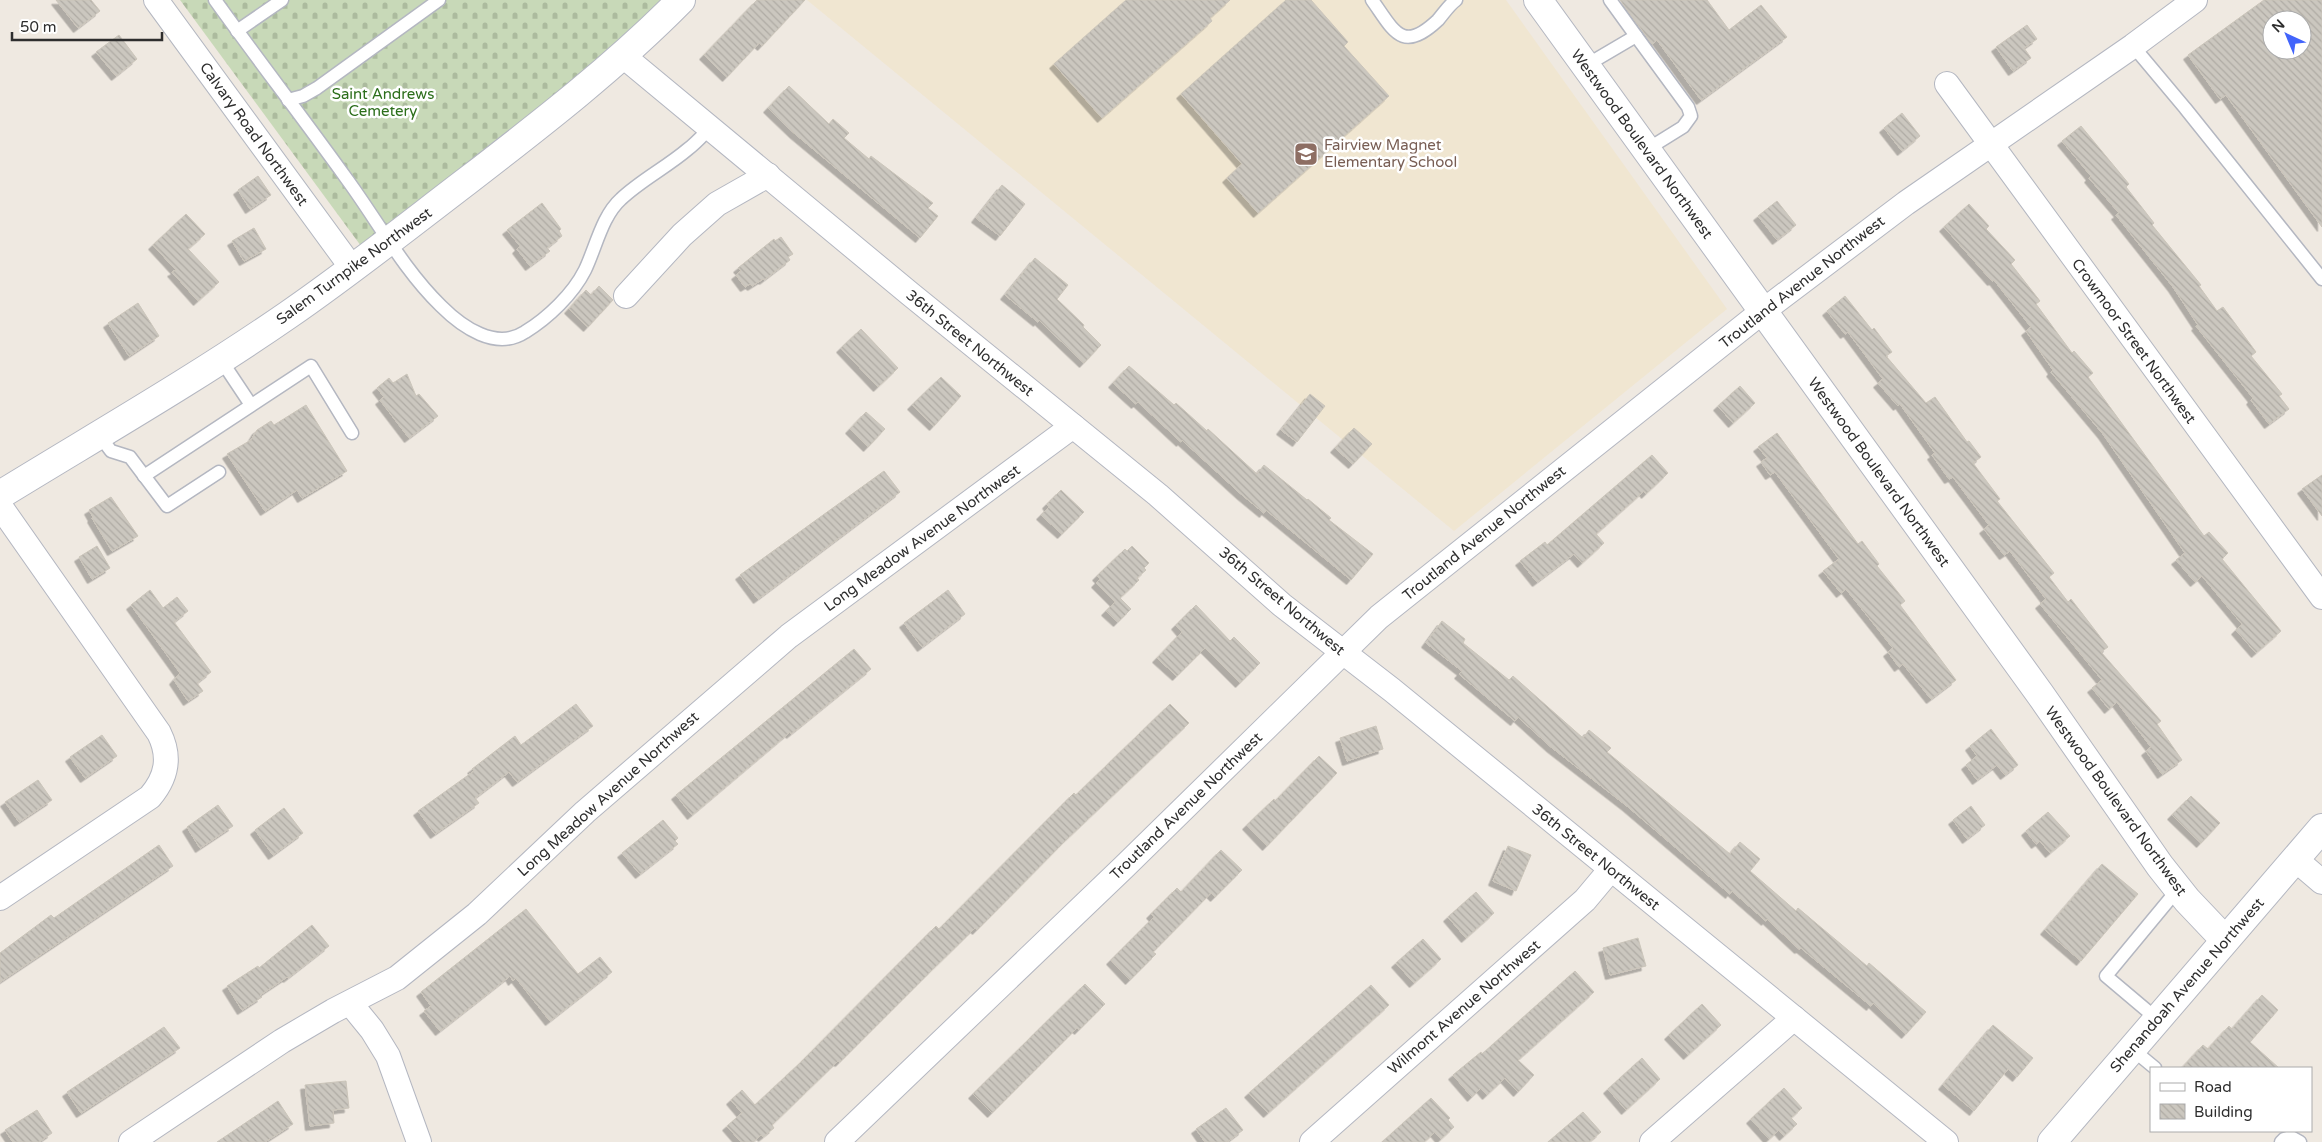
<svg xmlns="http://www.w3.org/2000/svg" width="2322" height="1142" font-family="'Varela Round',sans-serif">
<style>
.education{fill:#f0e6d1}
.cemetery{fill:url(#cemetery-stones)}
.building{fill:url(#building-back-hatch);stroke:#cbc5ba;fill-rule:evenodd;filter:url(#shadow)}
.lines{fill:none;stroke-linecap:round;stroke-linejoin:round}
.lane-casing{stroke:#b4b7c1;stroke-width:15}
.street-casing{stroke:#b4b7c1;stroke-width:26}
.secondary-casing{stroke:#b4b7c1;stroke-width:30}
.lane{stroke:#fff;stroke-width:12}
.street{stroke:#fff;stroke-width:24}
.secondary{stroke:#fff;stroke-width:28}
.labels{text-anchor:middle;stroke-width:5;stroke-linejoin:round;paint-order:stroke}
.park-label{font-size:15px;fill:#2c6e1b;stroke:#fff}
.street-label{font-size:15px;fill:#2e2e2e;stroke:#fff}
.education-label{font-size:15px;fill:#785e54;stroke:#fff;text-anchor:start}
</style>
<defs>
<pattern id="cemetery-stones" width="16" height="16" patternUnits="userSpaceOnUse" patternTransform="scale(1.25)"><rect width="16" height="16" fill="#c8d9b8"/><path d="M2 7V4a2 2 0 0 1 4 0v3zM10 15v-3a2 2 0 0 1 4 0v3z" fill="#acbb9e"/></pattern>
<pattern id="building-back-hatch" width="6" height="6" patternUnits="userSpaceOnUse" patternTransform="scale(1.25)"><rect width="6" height="6" fill="#cbc7bf"/><path d="M-1 5l2 2M0 0l6 6M5-1l2 2" fill="none" stroke="#afaba4"/></pattern>
<filter id="shadow"><feDropShadow dx="-4.5" dy="4.5" stdDeviation="0" flood-color="#0004"/></filter>
</defs>
<rect width="100%" height="100%" fill="#efe9e1"/>
<polygon class="education" points="807,0 1506,0 1727,309 1454,531"/>
<polygon class="cemetery" points="180,0 663,0 581,75 451,180 361,246"/>
<g class="building">
<polygon points="56,0 91,0 100,11 78,28"/>
<polygon points="757,0 805,0 762,46 759,43 727,77 704,55"/>
<polygon points="1126,0 1230,0 1210,18 1212,21 1102,118 1054,64"/>
<polygon points="1286,0 1311,0 1348,42 1344,46 1389,96 1258,213 1227,178 1242,164 1181,94"/>
<polygon points="1620,0 1707,0 1729,30 1761,5 1787,37 1701,100 1657,40 1652,44"/>
<path d="M 2264,0 L 2322,0 L 2322,227 L 2226,95 L 2220,99 L 2188,55 ZM 2272,20 L 2302,20 L 2302,50 L 2272,50 Z"/>
<polygon points="2027,25 2037,39 2024,48 2031,58 2013,71 1996,47"/>
<polygon points="119,35 137,59 116,76 96,52"/>
<polygon points="789,86 829,124 833,119 849,133 844,138 869,159 871,156 933,203 928,208 938,216 920,238 794,133 768,108"/>
<polygon points="1902,113 1920,136 1902,151 1884,128"/>
<polygon points="2081,126 2129,184 2126,187 2154,223 2152,225 2201,285 2199,286 2217,311 2223,307 2256,352 2251,356 2282,394 2279,396 2289,409 2269,424 2251,400 2253,398 2196,326 2198,325 2173,287 2116,215 2119,213 2089,178 2091,176 2062,141"/>
<polygon points="258,176 271,195 250,209 238,190"/>
<polygon points="1002,185 1025,204 1000,236 976,218"/>
<polygon points="1777,201 1796,225 1777,240 1758,216"/>
<polygon points="542,203 561,229 559,231 562,236 547,248 550,251 530,266 517,249 520,246 507,230"/>
<polygon points="1969,204 1989,226 1986,229 2015,260 2011,264 2040,301 2036,304 2072,353 2074,351 2093,373 2088,377 2204,536 2209,532 2228,553 2222,559 2281,631 2256,653 2236,630 2242,624 2202,576 2195,582 2176,560 2185,553 2103,434 2051,372 2053,370 2026,331 2031,327 1994,280 1992,281 1944,227"/>
<polygon points="186,214 205,234 188,249 219,282 198,301 172,272 176,270 153,245"/>
<polygon points="254,228 266,249 244,261 232,241"/>
<polygon points="781,237 793,254 788,257 790,260 764,280 763,279 752,286 750,284 745,287 736,275 741,271 738,268 774,239 775,241"/>
<polygon points="1035,258 1068,285 1057,299 1084,325 1083,327 1101,345 1084,363 1039,320 1038,322 1005,295"/>
<polygon points="599,286 613,300 588,327 569,309 586,290 591,295"/>
<polygon points="1845,296 1872,330 1874,328 1892,352 1886,356 1926,403 1935,397 1967,442 1969,441 1981,457 1973,463 2000,499 1997,501 2054,573 2049,577 2068,602 2071,599 2108,647 2101,652 2161,721 2157,724 2182,760 2162,774 2146,751 2151,747 2117,702 2109,709 2092,688 2102,680 2040,604 2046,599 2010,551 2004,555 1984,529 1989,525 1953,477 1949,479 1932,455 1935,453 1900,404 1898,406 1878,383 1883,379 1848,332 1845,334 1827,311"/>
<polygon points="138,303 159,336 129,356 108,323"/>
<polygon points="861,329 898,368 878,387 841,348"/>
<polygon points="1129,366 1174,405 1176,403 1207,431 1208,429 1257,474 1264,465 1307,500 1308,499 1331,518 1329,520 1373,554 1351,580 1266,510 1264,513 1241,494 1182,440 1181,442 1138,402 1136,404 1113,383"/>
<polygon points="407,374 416,396 419,394 438,416 409,438 380,400 384,397 377,388 389,378 393,383"/>
<polygon points="941,377 961,396 934,426 912,405"/>
<polygon points="1740,386 1755,403 1733,423 1718,406"/>
<polygon points="1310,394 1325,406 1297,442 1281,430"/>
<polygon points="306,405 347,471 302,498 297,490 265,511 227,454 251,440 257,430 271,421 274,425"/>
<polygon points="866,412 885,429 868,447 850,429"/>
<polygon points="1354,428 1372,444 1353,464 1335,448"/>
<polygon points="1777,433 1858,544 1862,541 1879,564 1877,566 1905,601 1900,605 1956,680 1931,699 1903,664 1899,667 1888,652 1893,648 1846,589 1841,593 1823,571 1839,559 1775,472 1770,475 1761,462 1767,458 1758,447"/>
<polygon points="1652,455 1668,473 1646,494 1644,491 1596,534 1604,543 1582,563 1574,554 1537,582 1520,561 1545,542 1547,545"/>
<polygon points="884,471 900,492 758,599 740,575"/>
<polygon points="2322,475 2322,516 2302,489"/>
<polygon points="1061,490 1084,512 1062,534 1041,515 1049,507 1047,504"/>
<polygon points="111,497 138,536 112,551 92,518 93,517 89,510"/>
<polygon points="97,546 110,568 92,579 79,557"/>
<polygon points="1132,546 1149,563 1144,568 1146,570 1137,578 1139,580 1120,598 1131,609 1118,622 1106,611 1115,602 1096,583 1100,579 1097,576 1125,549 1127,551"/>
<polygon points="150,590 163,608 177,597 188,611 174,622 211,672 197,683 203,691 188,701 174,680 180,673 131,605"/>
<polygon points="948,590 965,614 922,647 904,623"/>
<polygon points="1196,605 1230,641 1234,637 1260,663 1240,683 1205,648 1177,676 1157,658 1182,632 1176,625"/>
<polygon points="1442,621 1465,639 1463,643 1509,680 1513,676 1583,738 1589,730 1611,748 1607,752 1730,854 1740,842 1760,859 1750,871 1796,911 1798,908 1867,966 1869,963 1926,1012 1906,1034 1873,1003 1871,1006 1801,948 1799,949 1767,919 1766,921 1732,891 1730,894 1627,806 1551,747 1518,717 1515,721 1459,674 1462,671 1426,643"/>
<polygon points="854,649 871,669 791,734 790,732 692,815 676,795"/>
<polygon points="576,704 593,726 517,782 509,772 475,798 479,803 435,834 418,811 474,771 472,769 515,736 521,745"/>
<polygon points="1170,704 1189,723 1067,839 977,930 975,928 929,973 840,1062 838,1061 772,1125 774,1128 763,1137 761,1135 753,1142 741,1142 727,1126 742,1113 731,1100 742,1090 755,1105 800,1063 936,926 939,929 1074,793 1076,795"/>
<polygon points="1376,726 1383,749 1347,761 1340,738"/>
<polygon points="1991,729 2018,765 2005,775 1997,765 1977,780 1966,765 1977,756 1970,746"/>
<polygon points="102,735 117,756 85,778 70,757"/>
<polygon points="1319,756 1337,773 1267,846 1247,825 1274,799 1275,801"/>
<polygon points="38,780 52,800 19,822 5,802"/>
<polygon points="2191,796 2220,823 2201,843 2172,815"/>
<polygon points="218,805 233,826 200,848 187,827"/>
<polygon points="1971,806 1985,825 1967,839 1953,820"/>
<polygon points="284,808 303,833 273,855 255,830"/>
<polygon points="2048,812 2070,836 2050,853 2040,841 2036,844 2026,831"/>
<polygon points="663,820 678,838 675,841 678,844 640,874 622,853"/>
<polygon points="159,845 173,866 0,982 0,953 51,915 54,918"/>
<polygon points="1508,846 1531,855 1516,891 1493,881"/>
<polygon points="1221,850 1242,870 1215,897 1211,893 1153,952 1156,954 1130,980 1111,960 1154,917 1151,914 1177,888 1181,892"/>
<polygon points="2102,864 2138,894 2081,961 2045,930"/>
<polygon points="1476,892 1494,913 1466,938 1448,917"/>
<polygon points="526,909 578,974 600,957 612,972 550,1021 516,978 513,981 510,976 440,1031 424,1011 431,1006 421,992"/>
<polygon points="312,925 329,946 288,978 287,977 260,995 262,997 242,1010 227,986 258,966 259,968"/>
<polygon points="1638,938 1646,966 1610,975 1603,948"/>
<polygon points="1423,939 1441,959 1414,983 1396,963"/>
<polygon points="1575,971 1594,992 1518,1060 1534,1075 1518,1092 1505,1078 1487,1095 1481,1088 1472,1097 1453,1075 1481,1052 1482,1054"/>
<polygon points="1085,984 1105,1004 1079,1030 1077,1028 992,1113 973,1094"/>
<polygon points="1371,985 1389,1005 1268,1113 1249,1093"/>
<polygon points="2262,995 2278,1010 2250,1042 2279,1068 2182,1068 2203,1045 2208,1049 2229,1026 2232,1029"/>
<polygon points="1702,1004 1721,1025 1688,1055 1669,1035"/>
<polygon points="1993,1025 2033,1058 2017,1077 2008,1069 1974,1111 1943,1085"/>
<polygon points="164,1027 180,1048 81,1113 67,1092"/>
<polygon points="1642,1058 1660,1079 1626,1110 1608,1089"/>
<polygon points="346,1081 349,1108 333,1110 334,1123 310,1126 305,1085"/>
<polygon points="1784,1088 1802,1108 1791,1118 1797,1124 1784,1136 1779,1130 1769,1139 1751,1119"/>
<polygon points="1431,1098 1450,1118 1448,1120 1454,1127 1441,1139 1435,1132 1424,1142 1382,1142"/>
<polygon points="278,1101 293,1124 265,1142 217,1142"/>
<polygon points="1226,1108 1243,1130 1227,1142 1205,1142 1196,1129"/>
<polygon points="37,1110 52,1133 39,1142 13,1142 5,1130"/>
<polygon points="1583,1112 1601,1132 1589,1142 1548,1142"/>
</g>
<g class="lines">
<g class="lane-casing">
<g id="lane">
<path d="M 215,0 C 258,60 303,118 346,178 C 377,220 403,269 441,306 C 462,327 496,351 525,332 C 548,318 573,294 585,270 C 596,247 602,216 621,199 C 641,180 667,167 688,149 C 696,143 703,135 710,128"/>
<path d="M 1372,0 C 1394,31 1402,54 1438,20 C 1444,13 1449,5 1456,0"/>
<polyline points="237,31 282,0"/>
<polyline points="1636,36 1688,107 1691,116 1683,127 1646,150"/>
<polyline points="2133,46 2185,108 2322,279"/>
<polyline points="1585,66 1636,36 1610,0"/>
<polyline points="288,100 303,96 317,88 439,0"/>
<polyline points="221,360 251,405"/>
<polyline points="99,435 111,451 130,457 167,506 219,472"/>
<polyline points="144,476 311,366 352,433"/>
<polyline points="2157,1019 2106,976 2178,889"/>
<polyline points="2132,1049 2155,1068"/>
<polyline points="2281,1142 2284,1139 2291,1137 2300,1142"/>
</g>
</g>
<g class="street-casing">
<g id="street">
<polyline points="156,0 352,268"/>
<polyline points="622,55 909,293 1158,495 1282,605 1392,690 1946,1142"/>
<polyline points="1947,84 2322,597"/>
<polyline points="626,296 682,235 717,204 768,175"/>
<path d="M 0,506 L 159,733 C 171,757 167,777 150,797 L 0,898"/>
<polyline points="2295,859 2322,882"/>
<polyline points="350,1003 372,1030 388,1056 419,1142"/>
<polyline points="131,1142 282,1041 333,1011 397,978 477,914 585,812 789,636 1073,426"/>
<polyline points="837,1142 1124,867 1379,617 1763,311 1906,203 2133,46 2195,0"/>
<polyline points="1312,1142 1585,900 1611,869"/>
<polyline points="1652,1142 1794,1018"/>
</g>
</g>
<g class="secondary-casing">
<g id="secondary">
<polyline points="1538,0 2040,694 2160,866 2187,900 2225,940"/>
<path d="M 0,495 C 96,436 194,380 288,315 C 349,273 408,226 467,181 C 541,124 616,66 681,0"/>
<polyline points="2052,1142 2322,828"/>
</g>
</g>
<use href="#lane" class="lane"/>
<use href="#street" class="street"/>
<use href="#secondary" class="secondary"/>
</g>
<defs>
<g id="school-square" transform="scale(1.25)"><rect x="-9" y="-9" width="18" height="18" rx="4" fill="#8d6e63" stroke="#fff"/><path d="M0-5L7-2L0 1L-7-2ZM-4 1L0 2.5L4 1V4Q0 6-4 4Z" fill="#fff"/></g>
</defs>
<g fill-rule="evenodd">
<use href="#school-square" x="1306" y="154"/>
</g>
<g class="labels">
<g class="park-label">
<text x="383" y="99">Saint Andrews<tspan x="383" dy="17">Cemetery</tspan></text>
</g>
<g class="street-label">
<text transform="translate(254 134) rotate(54)" y="5">Calvary Road Northwest</text>
<text transform="translate(1642 144) rotate(54)" y="5">Westwood Boulevard Northwest</text>
<text transform="translate(354 266) rotate(-36)" y="5">Salem Turnpike Northwest</text>
<text transform="translate(1802 282) rotate(-38)" y="5">Troutland Avenue Northwest</text>
<text transform="translate(2134 341) rotate(54)" y="5">Crowmoor Street Northwest</text>
<text transform="translate(970 343) rotate(39)" y="5">36th Street Northwest</text>
<text transform="translate(1879 472) rotate(54)" y="5">Westwood Boulevard Northwest</text>
<text transform="translate(1484 533) rotate(-39)" y="5">Troutland Avenue Northwest</text>
<text transform="translate(922 538) rotate(-36)" y="5">Long Meadow Avenue Northwest</text>
<text transform="translate(1282 601) rotate(40)" y="5">36th Street Northwest</text>
<text transform="translate(608 794) rotate(-42)" y="5">Long Meadow Avenue Northwest</text>
<text transform="translate(2116 801) rotate(54)" y="5">Westwood Boulevard Northwest</text>
<text transform="translate(1186 806) rotate(-44)" y="5">Troutland Avenue Northwest</text>
<text transform="translate(1596 857) rotate(39)" y="5">36th Street Northwest</text>
<text transform="translate(2187 985) rotate(-49)" y="5">Shenandoah Avenue Northwest</text>
<text transform="translate(1464 1007) rotate(-41)" y="5">Wilmont Avenue Northwest</text>
</g>
<g class="education-label">
<text x="1324" y="150">Fairview Magnet<tspan x="1324" dy="17">Elementary School</tspan></text>
</g>
</g>
<rect x="2150" y="1067" width="162" height="65" fill="#ffffff" stroke="#ababab"/>
<rect x="2160" y="1083" width="25" height="8" fill="#ffffff" stroke="#ababab"/>
<text x="2194" y="1092" font-size="15" fill="#2e2e2e">Road</text>
<rect x="2160" y="1104" width="25" height="15" fill="url(#building-back-hatch)" stroke="#ababab"/>
<text x="2194" y="1117" font-size="15" fill="#2e2e2e">Building</text>
<g transform="translate(2287 35) rotate(316)"><circle r="24" fill="#ffffff" stroke="#ababab"/>
<path d="M0-4L9 19L0 12L-9 19Z" fill="#4264fb"/>
<text y="-8" font-size="14" font-weight="bold" text-anchor="middle" fill="#2e2e2e">N</text>
</g>
<path d="M12 32v8h150v-8" fill="none" stroke="#2e2e2e" stroke-width="2.5"/>
<text x="20" y="32" font-size="15" fill="#2e2e2e" stroke="#ffffff" stroke-width="4" paint-order="stroke">50 m</text>
</svg>
